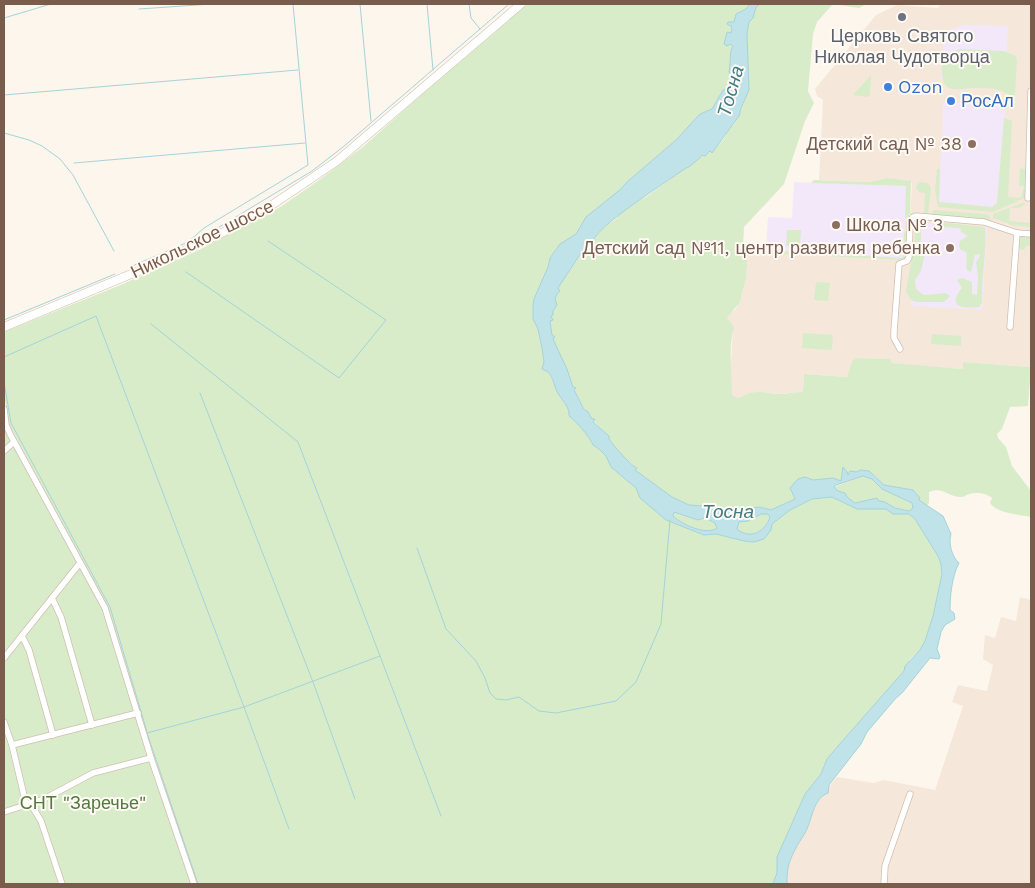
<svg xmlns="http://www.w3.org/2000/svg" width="1035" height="888" font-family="'Work Sans',sans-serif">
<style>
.residential{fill:#f5e8da}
.education{fill:#f3e8fa}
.green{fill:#d8ecc9}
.water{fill:#bfe3e8;stroke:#a5d3da;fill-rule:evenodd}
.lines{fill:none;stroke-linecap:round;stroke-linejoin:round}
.stream{stroke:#a5d3da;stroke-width:1}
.street-casing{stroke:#d1beb0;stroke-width:7}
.secondary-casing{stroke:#d6c0b0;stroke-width:9}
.street{stroke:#fff;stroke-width:5.5}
.secondary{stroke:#fff;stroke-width:8}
.worship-dot{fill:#6b7280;stroke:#fffaf3;stroke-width:2}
.shop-dot{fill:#3f7fe0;stroke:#fffaf3;stroke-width:2}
.education-dot{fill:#8d6e63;stroke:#fffaf3;stroke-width:2}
.labels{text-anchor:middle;stroke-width:4;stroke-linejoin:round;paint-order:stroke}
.worship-label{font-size:18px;fill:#5b616d;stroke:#fffaf3}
.shop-label{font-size:18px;fill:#366cbe;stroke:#fffaf3;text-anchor:start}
.education-label{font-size:18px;fill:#785e54;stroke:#fffaf3;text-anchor:end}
.street-label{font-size:18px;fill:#7a5c4d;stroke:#fffaf3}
.park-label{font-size:18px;fill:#537a41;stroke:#fffaf3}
.water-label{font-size:19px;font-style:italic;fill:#437c86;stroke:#fffaf3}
</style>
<rect width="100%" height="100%" fill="#fdf6ec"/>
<g class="residential">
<polygon points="941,4 1031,4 1031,367 963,362 963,369 904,365 892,363 890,359 856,358 852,361 847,377 804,374 803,392 778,394 762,392 750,393 740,398 734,397 732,395 730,380 733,330 727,318 728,315 735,310 741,299 746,279 748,255 747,251 904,260 906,232 904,232 905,218 910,216 912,183 887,178 869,182 819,180 823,100 817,96 815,89 876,15 897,5 938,8"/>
<polygon points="1020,597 1031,600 1031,884 787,884 788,868 796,846 805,832 809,819 821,797 837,777 873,783 884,780 935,790 963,706 952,702 958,685 987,691 993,665 983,659 985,635 995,638 1001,617 1016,621"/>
</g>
<g class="education">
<polygon points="963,25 1008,26 1005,84 941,80 944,32"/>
<polygon points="943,102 1006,104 997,203 992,207 939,202"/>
<polygon points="794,182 907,186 903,258 766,250 768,217 792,218"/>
<polygon points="917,223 987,227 982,310 911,306"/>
</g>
<g class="green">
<path d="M 527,4 L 738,4 L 739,6 L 740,4 L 750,4 L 746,9 L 736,14 L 734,23 L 728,24 L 732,27 L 731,33 L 726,35 L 725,42 L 733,46 C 729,51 731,64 729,72 L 732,77 L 729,87 L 723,90 L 712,109 L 700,114 L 676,140 L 627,182 L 621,189 L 580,226 L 576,234 L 556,249 L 550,258 L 533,319 L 538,329 L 546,370 C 554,377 553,386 559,395 C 563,401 570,408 569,416 C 577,421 590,437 593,445 L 599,449 L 606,456 L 611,467 L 636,488 L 640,494 L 666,520 L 704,535 L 716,534 L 744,541 L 754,542 L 772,524 L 790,510 L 812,499 L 820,498 L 832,497 L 857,508 L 886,509 L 893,514 L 909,514 L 915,519 L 938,556 L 941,564 L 942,574 L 933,616 L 925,641 L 920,650 L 910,659 L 904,671 L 838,746 L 827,759 L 821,774 L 805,794 L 777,857 L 777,873 L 773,884 L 195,884 L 107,607 L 9,424 L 4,395 L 4,332 L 123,284 L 199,250 L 282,206 L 322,178 L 364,146 L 459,61 Z"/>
<path d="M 760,4 L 866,4 L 859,8 L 833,4 L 817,22 L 813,34 L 808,91 L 814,103 L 805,121 L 784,184 L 744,227 L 743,246 L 748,255 L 746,279 L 740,302 L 727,318 L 734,327 C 728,348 732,374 732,395 C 740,401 742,395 750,393 C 760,390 769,394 779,394 C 787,394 795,392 803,392 L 804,374 L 847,377 L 852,361 L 856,358 L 890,359 L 892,363 L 963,369 L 963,362 L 1031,367 L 1028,406 L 1010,407 L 1002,429 L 997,434 L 998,438 L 1006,447 L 1012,466 L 1031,491 L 1031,517 C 1018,514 998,514 990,503 L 992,498 C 987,493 976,492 969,494 C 966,495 964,497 961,497 C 948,497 943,486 929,492 L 929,503 L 926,506 L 918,499 L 920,498 L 913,490 L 884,485 L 874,475 L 861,470 L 847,475 L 843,468 L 841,481 L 833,478 L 813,480 L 805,477 L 791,492 L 795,499 L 771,510 L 759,507 L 746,509 L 731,507 L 727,510 L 707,509 L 689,505 L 672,497 L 635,470 L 637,468 L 620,454 L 609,439 L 609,436 L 593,421 L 577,397 L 567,369 L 552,339 L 549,325 L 551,316 L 558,288 L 562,279 L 564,279 L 567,273 L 571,269 L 583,250 L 602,229 L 617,218 L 620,212 L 647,196 L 686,168 L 689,167 L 697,159 L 714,150 L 723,140 L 729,130 L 735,123 L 742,107 L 749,90 L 747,33 L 749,22 L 753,18 L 756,7 Z"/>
<path d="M 960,49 L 1003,51 L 1016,56 L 1017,61 L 1015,95 L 1013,96 C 1007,94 1002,90 995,89 C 989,88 981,88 975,88 C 954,89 940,95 942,65 L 938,62 L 938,59 L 943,55 L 960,60 L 968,57 L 980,61 L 986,65 L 989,65 L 991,62 L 991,57 C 984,51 971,53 962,54 L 959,57 L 956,57 L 954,51 Z"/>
<polygon points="871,75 870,95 867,97 853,95"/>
<polygon points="1004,118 1012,121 1008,197 1021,198 1023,189 1027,188 1026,197 993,212 938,207 935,190 937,169 940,169 939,202 992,207 997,203"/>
<polygon points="1020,168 1028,170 1027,187 1019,186"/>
<polygon points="887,178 911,181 910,213 908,218 905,218 906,186 811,183 814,180 869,182"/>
<polygon points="920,182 928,183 931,188 928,214 924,213 925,193 919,192 916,188 917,185"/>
<polygon points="1025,202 1025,204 1019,208 1010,208 1009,221 1031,223 1031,227 1012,225 993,218 993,214"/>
<polygon points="933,210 986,214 989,215 991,221 934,215 932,214"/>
<path d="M 919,220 L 921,222 C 920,231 923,242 918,250 L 919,254 L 922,250 L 925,253 L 921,271 L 915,280 L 916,289 L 924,295 L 946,293 L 950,296 L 944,302 L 916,302 L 911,300 L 906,292 C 909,268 917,245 914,221 Z"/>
<path d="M 938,222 L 985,227 C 987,253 981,278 982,303 L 979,307 C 963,309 946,307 962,288 L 957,280 L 962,278 L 972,282 L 972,294 L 977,295 L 978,276 L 976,262 L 979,258 L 980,254 L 975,255 L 971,272 L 967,270 C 965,264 968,258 966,252 L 961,250 L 959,246 L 960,241 L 968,236 L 961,232 L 960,228 L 936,227 L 934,223 Z"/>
<polygon points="787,230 801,230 800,247 786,246"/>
<polygon points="904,232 908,233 907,258 902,260 766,253 766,250 903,258"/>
<polygon points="1021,236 1031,236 1031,245 1026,246 1024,250 1019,249 1018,245"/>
<polygon points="816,282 830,283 828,301 814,300"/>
<polygon points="803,333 833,335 832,350 802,348"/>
<polygon points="932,334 961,336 961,346 931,344"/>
<polygon points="4,409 6,425 105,608 194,884 4,884"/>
<path d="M 863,476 L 872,479 L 882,489 L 912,503 L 913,508 L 909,511 C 904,509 899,509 894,507 C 878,500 872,498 855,503 L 847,497 L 845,493 L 838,491 L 834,487 Z"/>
<path d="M 674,512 L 698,520 L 705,518 L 715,523 L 717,528 C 706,536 681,524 673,516 Z"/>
<path d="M 761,514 L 768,514 L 770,517 C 764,532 750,540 736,529 L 737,523 L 741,521 L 748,521 Z"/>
</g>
<path class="water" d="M 750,4 L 760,4 L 756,7 L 753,18 L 749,22 L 747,33 L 749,90 L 741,108 L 739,116 L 712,153 L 710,151 L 705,156 L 703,155 L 689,167 L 686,168 C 668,181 598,225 593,241 L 590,242 L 583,250 L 558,288 L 560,291 L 557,294 L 555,299 L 557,305 L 553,311 L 553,315 L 551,316 L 553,320 L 550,321 L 552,335 L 555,337 L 553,339 L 567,369 L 573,387 L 576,388 L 574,390 L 584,409 L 588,412 L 592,419 L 595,419 L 593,422 L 609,436 L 609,439 C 614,446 630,465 637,468 L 635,470 L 672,497 L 689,505 L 703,506 L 707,509 L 727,510 L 731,507 L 746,509 L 759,507 L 771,510 L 795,499 L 790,488 L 798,479 L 805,477 L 813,480 L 833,478 L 841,481 L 843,467 L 847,472 L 848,475 L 850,471 L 856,472 L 861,470 L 869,471 L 884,485 L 913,490 L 920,498 L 919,500 L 943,516 L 951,534 C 948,543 952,557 959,563 C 952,576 950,596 950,610 L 954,613 L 955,619 L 945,625 L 941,632 L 937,649 L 940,657 L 939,659 L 930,658 L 902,693 L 896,698 L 867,732 L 861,744 L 829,785 L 828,793 C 813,798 812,821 805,833 C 798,844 791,855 788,868 C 787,873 787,879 787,884 L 773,884 L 777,873 L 777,857 L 805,794 L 821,774 L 827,759 L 838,746 L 904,671 L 905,666 L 920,650 L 925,641 L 933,616 L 942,574 L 941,564 L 938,556 L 915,519 L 909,514 L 893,514 L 886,509 L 857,509 L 832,497 L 812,499 L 790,510 L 772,524 L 771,530 L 764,539 L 754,542 L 744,541 L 716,534 L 704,535 L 666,520 L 640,498 L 636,488 L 611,467 L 606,456 L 599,449 L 593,445 C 590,437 576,421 569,416 C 570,408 563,401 559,395 C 552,385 555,373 542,369 L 544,362 L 542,348 L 538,329 L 533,319 L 533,305 L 534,299 L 548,267 L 550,258 L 560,244 L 576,234 L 586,217 L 621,189 L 627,182 L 676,140 L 700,114 L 712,109 L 723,90 L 729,87 L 732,77 L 729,72 C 731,64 729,51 733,46 L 730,44 L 727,46 L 724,44 L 727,32 L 731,33 L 732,27 L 727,24 L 728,22 L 734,22 L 736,14 L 746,9 ZM 863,476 L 872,479 L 882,489 L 912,503 L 913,508 L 909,511 L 895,508 L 885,502 L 879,501 L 877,498 L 855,503 L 847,497 L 845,493 L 838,491 L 834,487 L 836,485 ZM 674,512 L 698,520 L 705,518 L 715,523 L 717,528 C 706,536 681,524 673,516 ZM 761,514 L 768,514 L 770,517 C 765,532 750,540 737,529 L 739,522 L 748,521 Z"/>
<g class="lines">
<g class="stream">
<polyline points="360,4 371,121"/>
<polyline points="427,4 433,70"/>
<polyline points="469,4 471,18 480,29"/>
<polyline points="139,9 212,4"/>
<polyline points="4,18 51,4"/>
<polyline points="4,95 298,70"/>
<polyline points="4,133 29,140 42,146 60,159 73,175 114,251"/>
<polyline points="74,163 305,143"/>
<polyline points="219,227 312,171 343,147 509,4"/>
<polyline points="130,267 188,242 204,228 308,165 293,4"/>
<polyline points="186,272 339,378 386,320 268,241"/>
<polyline points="4,320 115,274"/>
<polyline points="151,324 298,442 380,656 244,707 147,733 198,884"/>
<polyline points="4,357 96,316 244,707 289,829"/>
<polyline points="4,382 11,423 110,607 147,732"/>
<polyline points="200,393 313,682 355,799"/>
<polyline points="417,548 446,629 476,661 485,678 490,693 496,699 506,700 519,697 539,711 556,713 616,701 636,682 661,624 670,520"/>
<polyline points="380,656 441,816"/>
</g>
<g class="street-casing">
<g id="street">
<polyline points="1028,198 1031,91"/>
<polyline points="1010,327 1017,233"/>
<polyline points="900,349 894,338 894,331 899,264 907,261 909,257 910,222 913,217 916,216 984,222 1017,233 1031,234"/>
<polyline points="4,409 6,425 10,434 105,608 151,758 194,884"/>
<polyline points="4,451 14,442"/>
<polyline points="52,598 61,617 92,725"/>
<polyline points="22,636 29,650 53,735"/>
<polyline points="4,658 80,563"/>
<polyline points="4,722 12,745 26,804"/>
<polyline points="12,745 138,713"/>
<polyline points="30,803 41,821 62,884"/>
<polyline points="4,812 44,799 93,773 151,758"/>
<polyline points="884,884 885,866 910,794"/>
</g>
</g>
<g class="secondary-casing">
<polyline id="secondary" points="4,327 160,262 220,234 272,205 337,161 521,4"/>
</g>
<use href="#street" class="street"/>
<use href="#secondary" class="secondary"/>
</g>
<circle class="worship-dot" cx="902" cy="17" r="5"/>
<g class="shop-dot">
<circle cx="888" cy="87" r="5"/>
<circle cx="951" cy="101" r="5"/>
</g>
<g class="education-dot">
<circle cx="972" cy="144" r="5"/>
<circle cx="836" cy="225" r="5"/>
<circle cx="950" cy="248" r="5"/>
</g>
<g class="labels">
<g class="worship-label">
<text x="902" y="42">Церковь Святого<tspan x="902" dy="21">Николая Чудотворца</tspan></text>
</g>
<g class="shop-label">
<text x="898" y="93">Ozon</text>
<text x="961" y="107">РосАл</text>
</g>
<g class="education-label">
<text x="962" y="150">Детский сад № 38</text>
<text x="846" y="231" text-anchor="start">Школа № 3</text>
<text x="940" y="254">Детский сад №11, центр развития ребенка</text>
</g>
<g class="street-label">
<text transform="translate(202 239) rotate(-26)" y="6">Никольское шоссе</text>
</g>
<g class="park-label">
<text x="83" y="809">СНТ "Заречье"</text>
</g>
<g class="water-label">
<text transform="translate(730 91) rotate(-74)" y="7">Тосна</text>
<text x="728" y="518">Тосна</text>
</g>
</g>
<rect width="1035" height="888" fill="none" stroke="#7a5c4d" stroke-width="10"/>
</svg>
